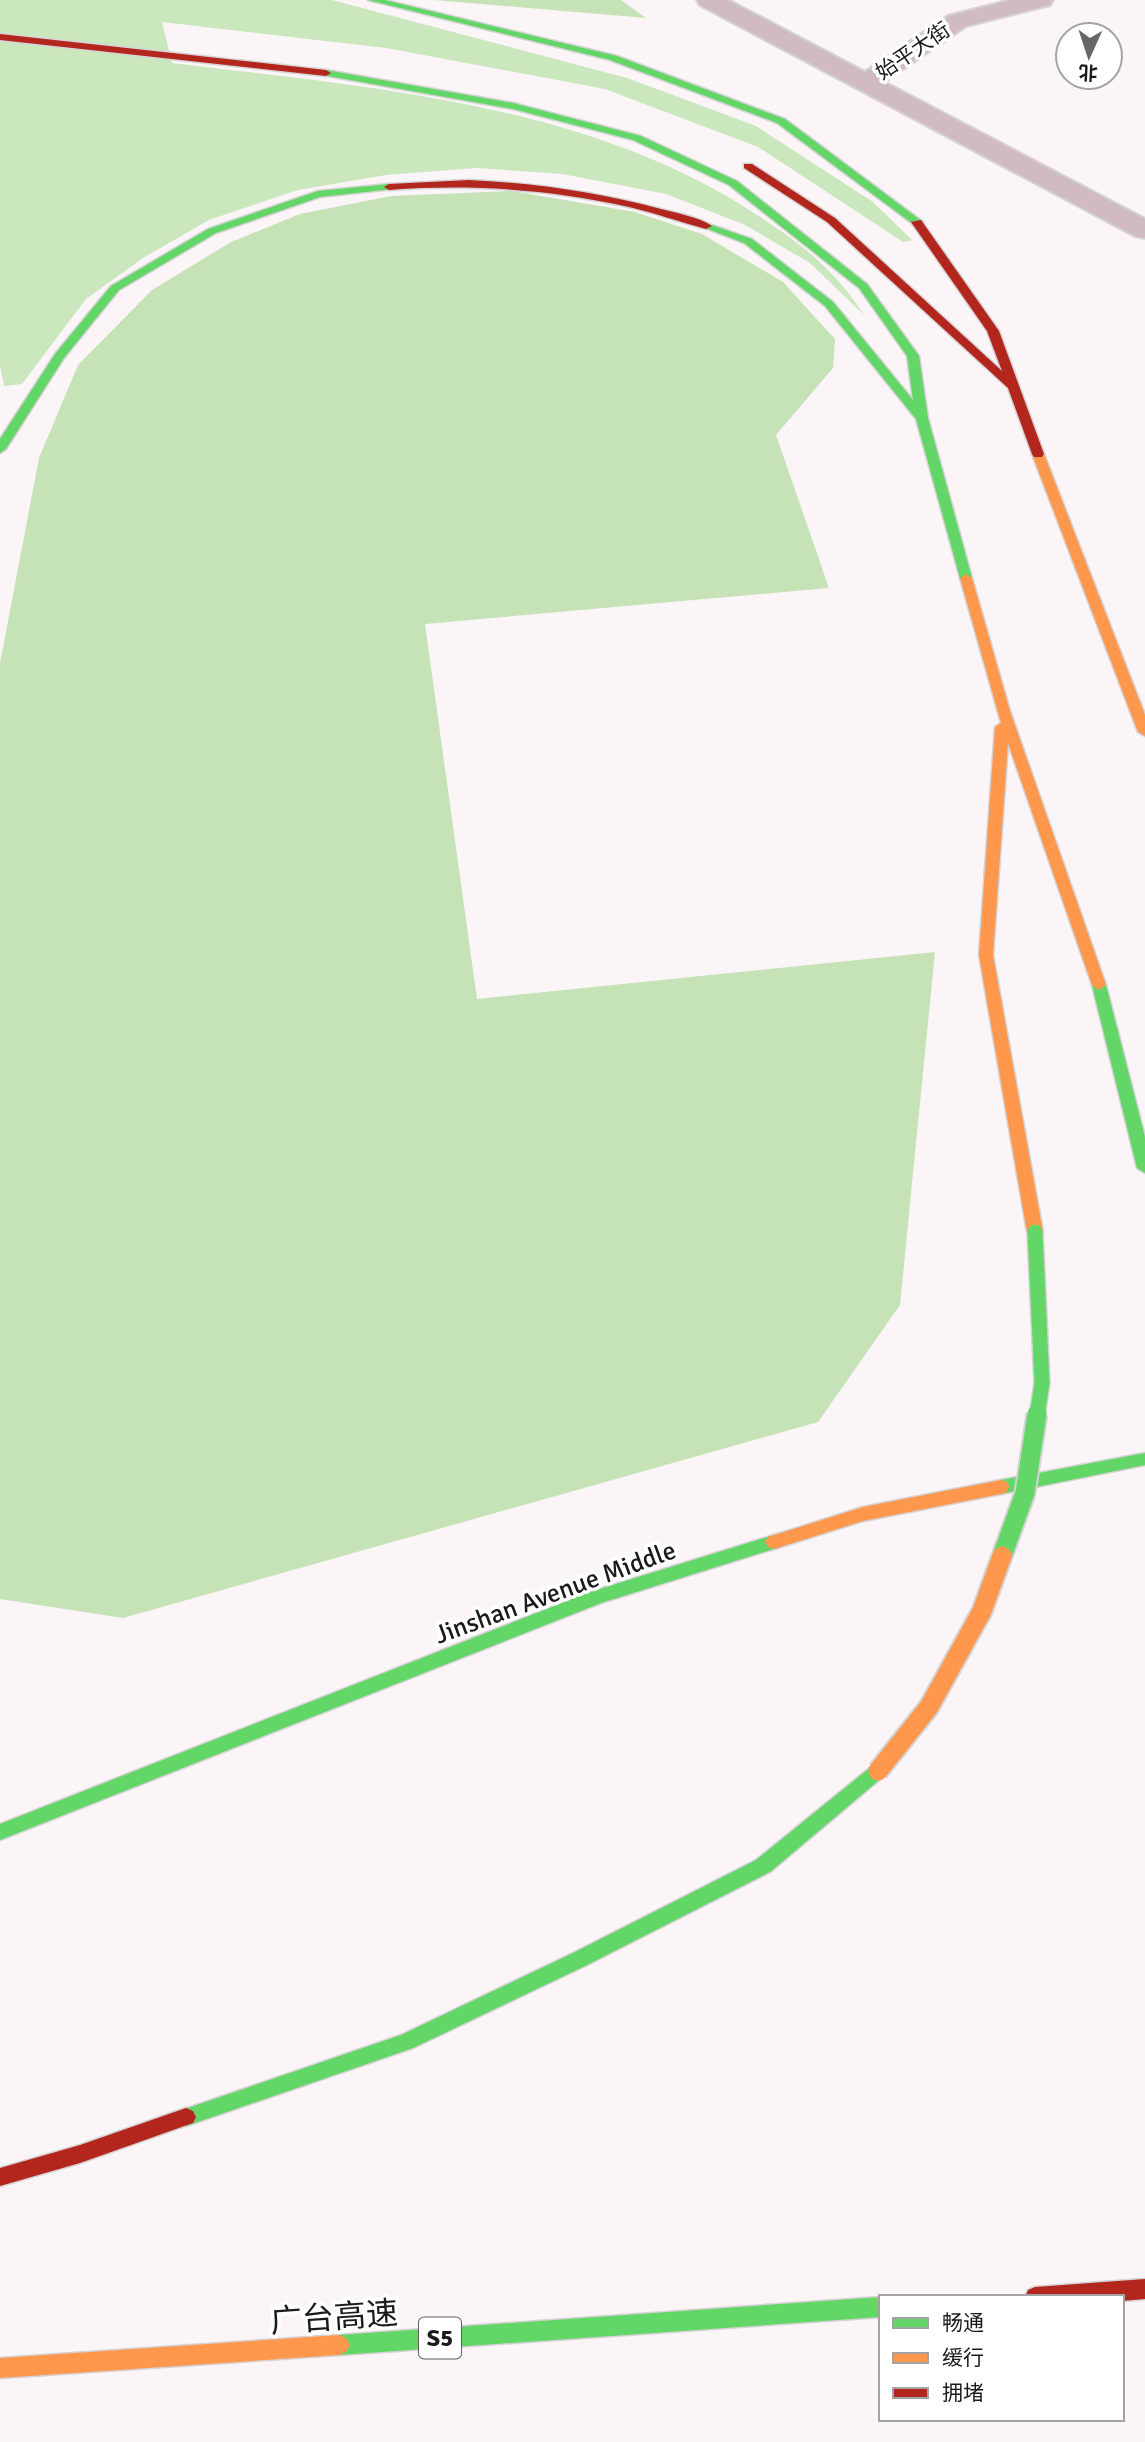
<svg xmlns="http://www.w3.org/2000/svg" width="1145" height="2442" font-family="Signika,'Noto Sans SC',sans-serif">
<style>
.green{fill:#cbe7be}
.forest{fill:#c6e3b8}
.lines{fill:none;stroke-linecap:round;stroke-linejoin:round}
.street-casing{stroke:#d6d3d4;stroke-width:4}
.fast-casing{stroke:#d6d3d4;stroke-width:3}
.slow-casing{stroke:#d6d3d4;stroke-width:3}
.jam-casing{stroke:#d6d3d4;stroke-width:3}
.street{fill:#d0bbc5;fill-rule:evenodd}
.fast{fill:#63d668;fill-rule:evenodd}
.slow{fill:#ff974d;fill-rule:evenodd}
.jam{fill:#b3261e;fill-rule:evenodd}
.fast-bridge-far1-casing{stroke:#d6d3d4;stroke-width:18;stroke-linecap:butt}
.fast-bridge-casing{stroke:#d6d3d4;stroke-width:23;stroke-linecap:butt}
.slow-bridge-casing{stroke:#d6d3d4;stroke-width:23;stroke-linecap:butt}
.fast-bridge-far1{stroke:#63d668;stroke-width:15}
.fast-bridge{stroke:#63d668;stroke-width:19}
.slow-bridge{stroke:#ff974d;stroke-width:19}
.labels{text-anchor:middle;stroke-width:7;stroke-linejoin:round;paint-order:stroke}
.far-street-label{font-size:21px;fill:#1c191a;stroke:#fff}
.shield{fill:#fff;stroke:#605e5f;stroke-width:2}
.shield-label{font-size:24px;font-weight:bold;fill:#1c191a}
.street-label{font-size:26px;fill:#1c191a;stroke:#fff}
.near-street-label{font-size:32px;fill:#1c191a;stroke:#fff}
</style>
<rect width="100%" height="100%" fill="#fbf5f8"/>
<path class="green" d="M 0,0 L 332,0 L 627,78 L 756,126 L 873,202 L 912,240 L 903,242 L 758,147 L 605,89 L 386,48 L 162,22 L 172,63 C 369,87 588,103 757,215 C 803,245 833,268 864,315 L 810,263 L 745,225 L 666,194 L 562,174 L 476,168 L 386,175 L 298,190 L 209,220 L 143,258 L 86,299 L 22,384 L 4,386 L 0,365 Z"/>
<g class="forest">
<polygon points="433,0 621,0 646,18 434,0"/>
<polygon points="512,191 635,212 702,234 783,282 835,339 833,368 776,435 829,588 425,624 477,999 935,952 900,1305 818,1422 123,1618 0,1599 0,663 39,458 78,365 152,290 231,242 300,214 391,196"/>
</g>
<g class="lines">
<g class="street-casing">
<polygon id="street" points="697,0 728,0 865,72 948,16 1011,0 1053,0 1050,5 966,26 884,82 1145,219 1145,238 1135,236 700,5"/>
</g>
<g class="fast-casing">
<g id="fast">
<polygon points="368,0 385,0 617,56 785,119 923,222 913,224 777,123 610,60"/>
<polygon points="326,70 513,103 641,136 737,181 867,284 919,356 928,418 972,578 971,581 966,582 960,578 916,419 825,306 744,243 700,226 706,223 752,239 833,302 913,400 907,356 859,288 729,185 633,140 513,109 322,75 322,71"/>
<polygon points="389,184 394,187 393,189 320,197 216,233 119,290 64,358 6,449 0,453 0,439 55,354 111,286 208,229 318,191"/>
<polygon points="1099,980 1106,985 1145,1137 1145,1173 1137,1168 1092,985"/>
<polygon points="1145,1453 1145,1465 1001,1494 995,1492 993,1487 995,1482 1001,1480"/>
<polygon points="774,1535 780,1537 783,1542 780,1547 601,1603 0,1840 0,1824 590,1592"/>
<polygon points="878,1763 884,1766 887,1771 884,1776 770,1872 587,1965 413,2048 186,2126 179,2123 176,2117 179,2111 401,2035 573,1953 756,1860 872,1766"/>
<polygon points="881,2297 881,2317 339,2355 332,2352 328,2345 332,2338 339,2335"/>
</g>
</g>
<g class="slow-casing">
<g id="slow">
<polygon points="1038,450 1044,454 1145,715 1145,736 1138,732 1032,454"/>
<polygon points="966,574 972,578 1010,711 1106,985 1099,990 1092,985 1008,743 993,955 1043,1232 1035,1238 1027,1232 979,955 995,727 1001,723 960,578"/>
<polygon points="1001,1480 1007,1482 1009,1487 1007,1492 1001,1494 863,1521 774,1549 768,1547 765,1542 768,1537 863,1507"/>
<polygon points="339,2335 346,2338 350,2345 346,2352 339,2355 0,2378 0,2358"/>
</g>
</g>
<g class="jam-casing">
<g id="jam">
<polygon points="0,34 326,70 331,73 326,76 0,40"/>
<polygon points="744,164 752,164 835,218 1002,371 987,331 911,222 921,220 999,331 1044,454 1042,457 1034,457 1032,454 1008,388 827,222 744,168"/>
<path d="M 469,180 C 534,183 597,192 661,209 C 676,213 699,217 712,226 L 706,229 C 680,222 655,213 629,207 C 550,189 470,184 389,190 L 384,187 L 389,184 Z"/>
<polygon points="186,2108 193,2111 196,2117 193,2123 80,2163 0,2186 0,2168 80,2145"/>
<polygon points="1145,2279 1145,2299 1122,2301 1122,2297 1025,2297 1028,2290 1035,2287"/>
</g>
</g>
<use href="#street" class="street"/>
<use href="#fast" class="fast"/>
<use href="#slow" class="slow"/>
<use href="#jam" class="jam"/>
<g class="fast-bridge-far1-casing">
<polyline id="fast-bridge-far1" points="1035,1232 1042,1383 1037,1416"/>
</g>
<g class="fast-bridge-casing">
<polyline id="fast-bridge" points="1002,1556 1025,1493 1037,1414"/>
</g>
<g class="slow-bridge-casing">
<polyline id="slow-bridge" points="878,1771 929,1707 982,1611 1002,1556"/>
</g>
<use href="#fast-bridge-far1" class="fast-bridge-far1"/>
<use href="#fast-bridge" class="fast-bridge"/>
<use href="#slow-bridge" class="slow-bridge"/>
</g>
<g class="labels">
<g class="far-street-label">
<text transform="translate(913 51) rotate(-34)" y="7">始平大街</text>
</g>
<rect class="shield" x="419" y="2317.5" width="42" height="41" rx="5"/>
<g class="shield-label">
<text x="440" y="2346">S5</text>
</g>
<g class="street-label">
<text transform="translate(555 1592) rotate(-20)" y="9">Jinshan Avenue Middle</text>
</g>
<g class="near-street-label">
<text transform="translate(334 2317) rotate(-4)" y="11">广台高速</text>
</g>
</g>
<rect x="879" y="2295" width="245" height="126" fill="#ffffff" stroke="#a4a3a3" stroke-width="2"/>
<rect x="893" y="2318" width="35" height="10" fill="#63d668" stroke="#a4a3a3" stroke-width="2"/>
<text x="942" y="2330" font-size="21" fill="#1c191a">畅通</text>
<rect x="893" y="2353" width="35" height="10" fill="#ff974d" stroke="#a4a3a3" stroke-width="2"/>
<text x="942" y="2365" font-size="21" fill="#1c191a">缓行</text>
<rect x="893" y="2388" width="35" height="10" fill="#b3261e" stroke="#a4a3a3" stroke-width="2"/>
<text x="942" y="2400" font-size="21" fill="#1c191a">拥堵</text>
<g transform="translate(1089 56) rotate(183)"><circle r="33" fill="#ffffff" stroke="#a4a3a3" stroke-width="2"/>
<path d="M0-5L12 26L0 18L-12 26Z" fill="#6a6668"/>
<text y="-10" font-size="19" font-weight="bold" text-anchor="middle" fill="#1c191a">北</text>
</g>
</svg>
